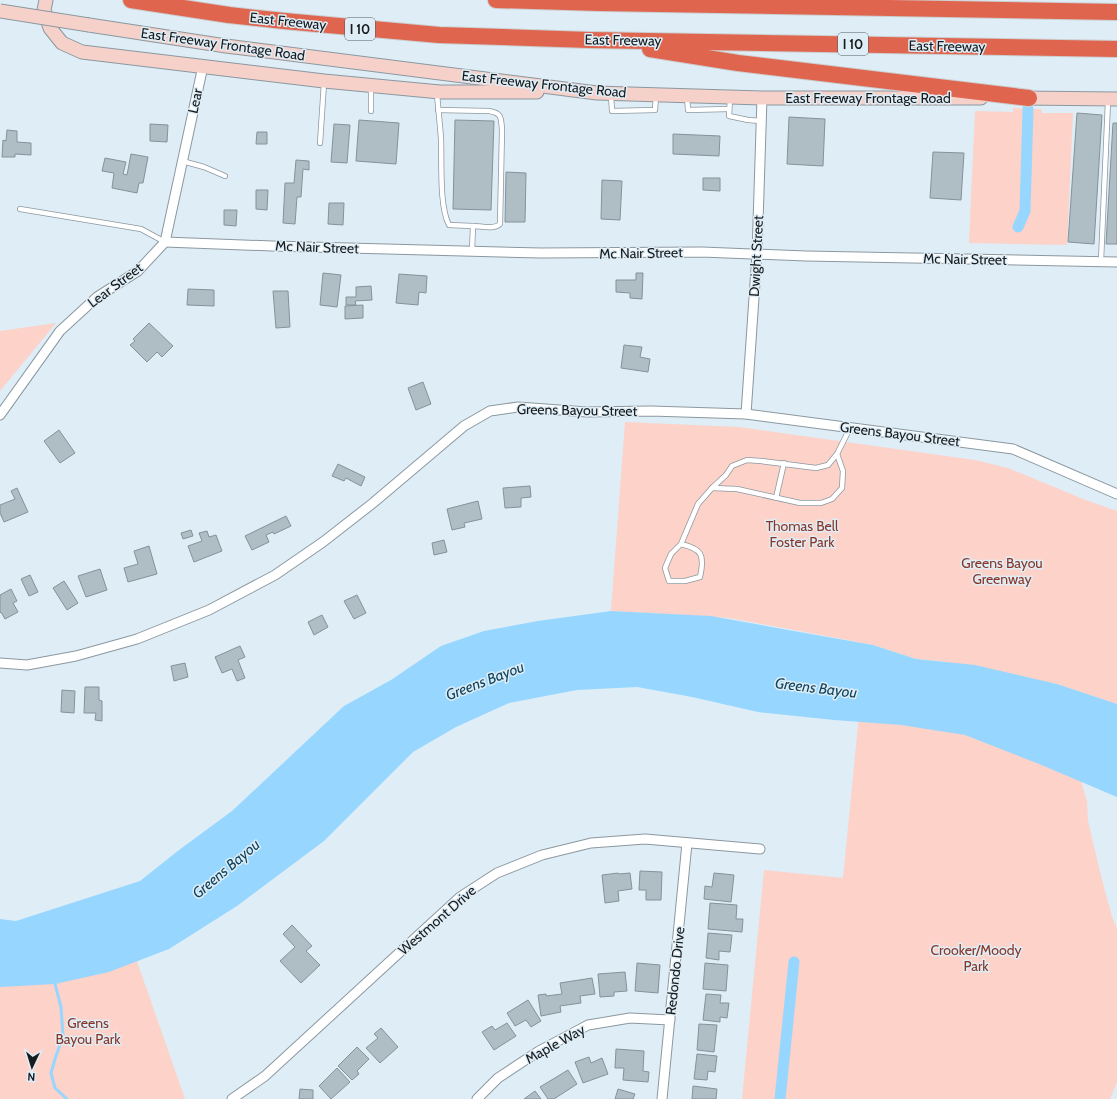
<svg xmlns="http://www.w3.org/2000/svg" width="1117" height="1099" font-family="Cabin,sans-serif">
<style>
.green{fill:#fcd2c9}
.water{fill:#97d7ff}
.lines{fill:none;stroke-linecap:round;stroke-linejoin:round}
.stream{stroke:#97d7ff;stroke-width:3}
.canal{stroke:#97d7ff;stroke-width:11}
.building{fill:#afbdc5;stroke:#85929a}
.lane-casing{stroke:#8b98a0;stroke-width:6}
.street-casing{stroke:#8b98a0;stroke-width:11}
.secondary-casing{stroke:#8b98a0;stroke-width:15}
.highway-casing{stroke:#cccdce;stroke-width:18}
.lane{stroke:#fff;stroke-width:4.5}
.street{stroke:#fff;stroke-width:9}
.secondary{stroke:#f5d1ca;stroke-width:13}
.highway{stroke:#df654e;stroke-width:16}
.secondary-bridge-casing{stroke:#8b98a0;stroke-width:15;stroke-linecap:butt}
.secondary-bridge{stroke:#f5d1ca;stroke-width:13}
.labels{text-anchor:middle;stroke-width:3;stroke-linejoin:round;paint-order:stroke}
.shield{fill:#dfedf6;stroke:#525a5f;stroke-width:1}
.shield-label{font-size:13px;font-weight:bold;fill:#161b1e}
.street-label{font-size:14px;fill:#161b1e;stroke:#dfedf6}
.park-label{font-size:14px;fill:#873627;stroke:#dfedf6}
.water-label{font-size:15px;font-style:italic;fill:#11445e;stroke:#dfedf6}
</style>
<rect width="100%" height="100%" fill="#dfedf6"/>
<g class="green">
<polygon points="1013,108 1041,109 1042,113 1073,113 1067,245 969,243 975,111 1013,112"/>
<polygon points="56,323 0,391 0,331"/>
<polygon points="625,422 739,427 975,460 1008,468 1083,499 1117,511 1117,704 1057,684 940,661 916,659 873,645 816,634 729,618 611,611"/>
<polygon points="859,715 948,726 1078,771 1087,801 1088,821 1100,872 1112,917 1117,929 1117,1082 1110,1099 742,1099 764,870 843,878"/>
<polygon points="133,950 185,1099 0,1099 0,970"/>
</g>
<polygon class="water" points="611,611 711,616 794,631 873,645 916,659 975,665 1057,684 1117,704 1117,797 1039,764 965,735 901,725 834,720 758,712 692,697 637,687 577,690 509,703 456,727 413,752 324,841 237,906 169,949 109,972 55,984 0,987 0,919 16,921 140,881 179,850 232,811 344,706 391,680 441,646 484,631 538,621"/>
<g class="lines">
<polyline class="stream" points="54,980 61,1007 63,1036 55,1059 51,1073 55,1088 67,1099"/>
<g class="canal">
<polyline points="1018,227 1025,211 1028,109"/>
<polyline points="780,1099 794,962"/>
</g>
</g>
<g class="building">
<polygon points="1077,113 1102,115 1094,244 1068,242"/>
<polygon points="789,117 825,119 823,166 787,164"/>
<polygon points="359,120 399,123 396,164 356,161"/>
<polygon points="455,120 494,121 491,210 453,209"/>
<polygon points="1113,123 1117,123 1117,244 1106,244"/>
<polygon points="150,124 168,125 167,142 150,141"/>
<polygon points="334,124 350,125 347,163 331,162"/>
<polygon points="7,130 17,131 17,142 31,143 31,155 15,154 15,157 2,157 3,140 6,141"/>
<polygon points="257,132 267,132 267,144 256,144"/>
<polygon points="673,134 720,136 719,156 673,154"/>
<polygon points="933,152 964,153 961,200 930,198"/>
<polygon points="131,154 148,157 143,183 139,183 137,193 112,188 114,173 102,171 105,158 126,162 123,174 127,175"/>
<polygon points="296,160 309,161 309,170 303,169 301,197 297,197 295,224 283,223 285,183 294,183"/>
<polygon points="506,172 526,173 525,222 505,222"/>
<polygon points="703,178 720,178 720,191 703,190"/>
<polygon points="602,180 622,181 620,220 601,219"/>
<polygon points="256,190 268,190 267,210 256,209"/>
<polygon points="329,203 344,203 343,225 328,224"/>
<polygon points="224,210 237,210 236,226 224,225"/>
<polygon points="323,273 341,275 337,307 320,305"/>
<polygon points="636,273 643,273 642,299 630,298 630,293 616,292 616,280 636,280"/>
<polygon points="399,274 427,276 426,293 419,292 418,305 396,303"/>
<polygon points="371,286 372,300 355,301 356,305 346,305 346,297 356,297 356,287"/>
<polygon points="188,289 214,290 214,306 187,305"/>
<polygon points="273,291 288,291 290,327 276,328"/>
<polygon points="363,305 363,318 345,319 345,306"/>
<polygon points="149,323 173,346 162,357 157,352 147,362 130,345 135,341 133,339"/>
<polygon points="624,345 642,347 640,357 650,359 648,372 621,368"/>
<polygon points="423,382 431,404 416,410 408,388"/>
<polygon points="59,430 75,453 60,463 44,441"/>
<polygon points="338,464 365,477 361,486 346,478 344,481 332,476"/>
<polygon points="530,486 531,497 521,498 521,507 505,508 503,488"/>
<polygon points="17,488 28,512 4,522 0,513 0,505 15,499 11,491"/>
<polygon points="478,501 482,519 464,523 465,527 452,530 447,509"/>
<polygon points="286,516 291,526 274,534 273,532 266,535 269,542 252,550 245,536"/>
<polygon points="191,530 193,536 183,539 181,533"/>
<polygon points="207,531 209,537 216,535 222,551 194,562 188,546 202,541 199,533"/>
<polygon points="444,540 447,552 434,555 432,543"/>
<polygon points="149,546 157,574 128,582 124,568 138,564 134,551"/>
<polygon points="100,569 107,590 86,597 78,576"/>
<polygon points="30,575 38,592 29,596 21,579"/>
<polygon points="64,581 78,603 67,610 53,588"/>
<polygon points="11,589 17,601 13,603 18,612 5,619 1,612 0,613 0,595"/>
<polygon points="357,595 366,613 354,619 344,601"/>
<polygon points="322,615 328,627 314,635 308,622"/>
<polygon points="240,646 245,657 238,660 245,678 237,681 232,669 222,673 215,657"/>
<polygon points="185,663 188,677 174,681 171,666"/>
<polygon points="85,687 99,687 99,700 102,701 102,721 95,720 96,713 84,713"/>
<polygon points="62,690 75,691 74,713 61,712"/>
<polygon points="640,871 662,872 661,900 646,900 646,890 639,890"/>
<polygon points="618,873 619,874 630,873 632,889 618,891 619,901 605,903 602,875"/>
<polygon points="714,873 734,875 731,902 704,899 705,886 712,887"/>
<polygon points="710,903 737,905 736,919 743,919 742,932 708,929"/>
<polygon points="292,925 312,946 306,951 320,965 301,983 280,961 295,947 283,934"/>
<polygon points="708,933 732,935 730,952 719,951 719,960 706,958"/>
<polygon points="637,963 660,965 658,993 635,991"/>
<polygon points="705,963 728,965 726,991 703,989"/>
<polygon points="625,972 627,991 614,992 614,996 600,997 598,974"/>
<polygon points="592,978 595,994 580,996 581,1003 560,1006 561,1012 541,1016 538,995 546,994 546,996 562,994 560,983"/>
<polygon points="706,994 721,995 720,1003 729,1003 727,1018 720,1017 720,1022 703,1020"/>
<polygon points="528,1000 541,1021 531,1027 526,1020 515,1026 507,1013"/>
<polygon points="507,1023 516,1036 494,1050 482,1032 492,1026 495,1030"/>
<polygon points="699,1024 717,1025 714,1052 697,1050"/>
<polygon points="381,1028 398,1047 380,1063 366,1048 378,1038 374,1034"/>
<polygon points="357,1047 369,1059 357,1071 359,1074 352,1080 338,1066"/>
<polygon points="616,1049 644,1051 643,1071 649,1072 648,1082 623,1080 624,1068 615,1068"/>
<polygon points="697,1054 717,1056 715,1072 708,1071 707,1080 694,1079"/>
<polygon points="589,1057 591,1063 602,1058 608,1074 583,1083 575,1062"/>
<polygon points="337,1068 350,1082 331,1099 319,1086"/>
<polygon points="568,1070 577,1084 554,1099 548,1099 540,1087"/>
<polygon points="693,1086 717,1089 716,1099 692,1099"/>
<polygon points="300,1089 313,1090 313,1099 299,1099"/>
<polygon points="618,1089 635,1094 633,1099 615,1099"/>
<polygon points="535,1091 541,1099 524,1099"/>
</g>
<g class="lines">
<g class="lane-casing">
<g id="lane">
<polyline points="371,87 371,111"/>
<path d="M 437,93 C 438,108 440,124 441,139 C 442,162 439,206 449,225 L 473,226 L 472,251"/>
<polyline points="611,95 612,111 655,110 656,96"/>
<polyline points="687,96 688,110 729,109"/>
<polyline points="730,99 729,116 748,120 761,121"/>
<path d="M 438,110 L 489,111 C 502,113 501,118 502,130 L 500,224 C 494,230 481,226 473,226"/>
<polyline points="320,143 324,83"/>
<polyline points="182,161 204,167 225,176"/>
<polyline points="20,209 141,229 165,242"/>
<polyline points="1101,261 1108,101"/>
<polyline points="712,488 737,489 800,503 821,503 832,499 842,488 843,471 837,454"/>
<polyline points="776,498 784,463"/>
<path d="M 681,544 C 702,549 705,555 700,577 L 685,581 L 669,581 L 665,568 L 671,554 L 681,544 L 698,504 L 712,488 L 726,475 L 732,466 L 747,460 L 761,461 L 816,468 L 828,465 L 837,454 L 850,428"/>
</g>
</g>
<g class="street-casing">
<g id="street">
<polyline points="165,242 272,246 541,253 702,252 806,256 1117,262"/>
<polyline points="746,414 757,254 762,98"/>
<polyline points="0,415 60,331 97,297 138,271 165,242 203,66"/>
<polyline points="0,663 27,665 76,656 137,639 209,610 275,575 323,542 373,503 464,426 490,411 518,407 587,412 651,411 746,414 1013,449 1117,494"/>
<polyline points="232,1099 265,1076 460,897 497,873 542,855 591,843 645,839 760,849"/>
<polyline points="477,1099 498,1078 539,1051 588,1025 630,1018 670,1020"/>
<polyline points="662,1099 687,843"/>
</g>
</g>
<g class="secondary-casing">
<g id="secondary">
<polyline points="46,0 44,10 50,28 62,43 82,52 324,81 440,92 537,92"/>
<polyline points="89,25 226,46 597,93 762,98 981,98"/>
<polyline points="1021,98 1117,99"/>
</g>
</g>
<g class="highway-casing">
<g id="highway">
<polyline points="131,0 229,15 284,21 439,35 589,40 1117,49"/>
<polyline points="496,0 600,3 1117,12"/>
<polyline points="650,49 738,63 1029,98"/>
</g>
</g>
<use href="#lane" class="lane"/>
<use href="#street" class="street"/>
<use href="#secondary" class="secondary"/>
<use href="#highway" class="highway"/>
<g class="secondary-bridge-casing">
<polyline id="secondary-bridge" points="0,11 89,25"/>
</g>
<use href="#secondary-bridge" class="secondary-bridge"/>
</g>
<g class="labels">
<g class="shield">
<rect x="345" y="18" width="30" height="22" rx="3"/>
<rect x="838" y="33" width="30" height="22" rx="3"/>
</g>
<g class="shield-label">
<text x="360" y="34">I 10</text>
<text x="853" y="49">I 10</text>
</g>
<g class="street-label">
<text transform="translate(288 21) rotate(6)" y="5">East Freeway</text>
<text transform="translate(623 40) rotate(1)" y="5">East Freeway</text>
<text transform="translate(223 44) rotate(8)" y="5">East Freeway Frontage Road</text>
<text transform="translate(947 46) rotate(1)" y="5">East Freeway</text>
<text transform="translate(544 84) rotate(6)" y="5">East Freeway Frontage Road</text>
<text x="868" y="103">East Freeway Frontage Road</text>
<text transform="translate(195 101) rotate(-78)" y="5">Lear</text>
<text transform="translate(317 247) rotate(2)" y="5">Mc Nair Street</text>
<text transform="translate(641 253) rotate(-1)" y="5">Mc Nair Street</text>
<text transform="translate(756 256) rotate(-87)" y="5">Dwight Street</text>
<text transform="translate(965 259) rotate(1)" y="5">Mc Nair Street</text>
<text transform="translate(115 285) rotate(-37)" y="5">Lear Street</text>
<text transform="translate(577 410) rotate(1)" y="5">Greens Bayou Street</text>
<text transform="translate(900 434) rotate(7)" y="5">Greens Bayou Street</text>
<text transform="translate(437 920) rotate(-41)" y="5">Westmont Drive</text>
<text transform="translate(675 971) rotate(-84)" y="5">Redondo Drive</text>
<text transform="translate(555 1044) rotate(-29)" y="5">Maple Way</text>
</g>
<g class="park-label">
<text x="802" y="531">Thomas Bell<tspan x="802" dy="16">Foster Park</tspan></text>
<text x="1002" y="568">Greens Bayou<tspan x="1002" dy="16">Greenway</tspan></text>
<text x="976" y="955">Crooker/Moody<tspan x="976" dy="16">Park</tspan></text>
<text x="88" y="1028">Greens<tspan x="88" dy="16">Bayou Park</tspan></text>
</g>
<g class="water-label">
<text transform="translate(485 681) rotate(-21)" y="5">Greens Bayou</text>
<text transform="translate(816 688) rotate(7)" y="5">Greens Bayou</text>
<text transform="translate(226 869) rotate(-40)" y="5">Greens Bayou</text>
</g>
</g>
<g transform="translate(32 1067) rotate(184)" stroke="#dfedf6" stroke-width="3" paint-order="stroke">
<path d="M0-3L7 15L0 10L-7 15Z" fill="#161b1e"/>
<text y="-6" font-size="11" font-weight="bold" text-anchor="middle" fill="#161b1e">N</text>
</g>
</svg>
